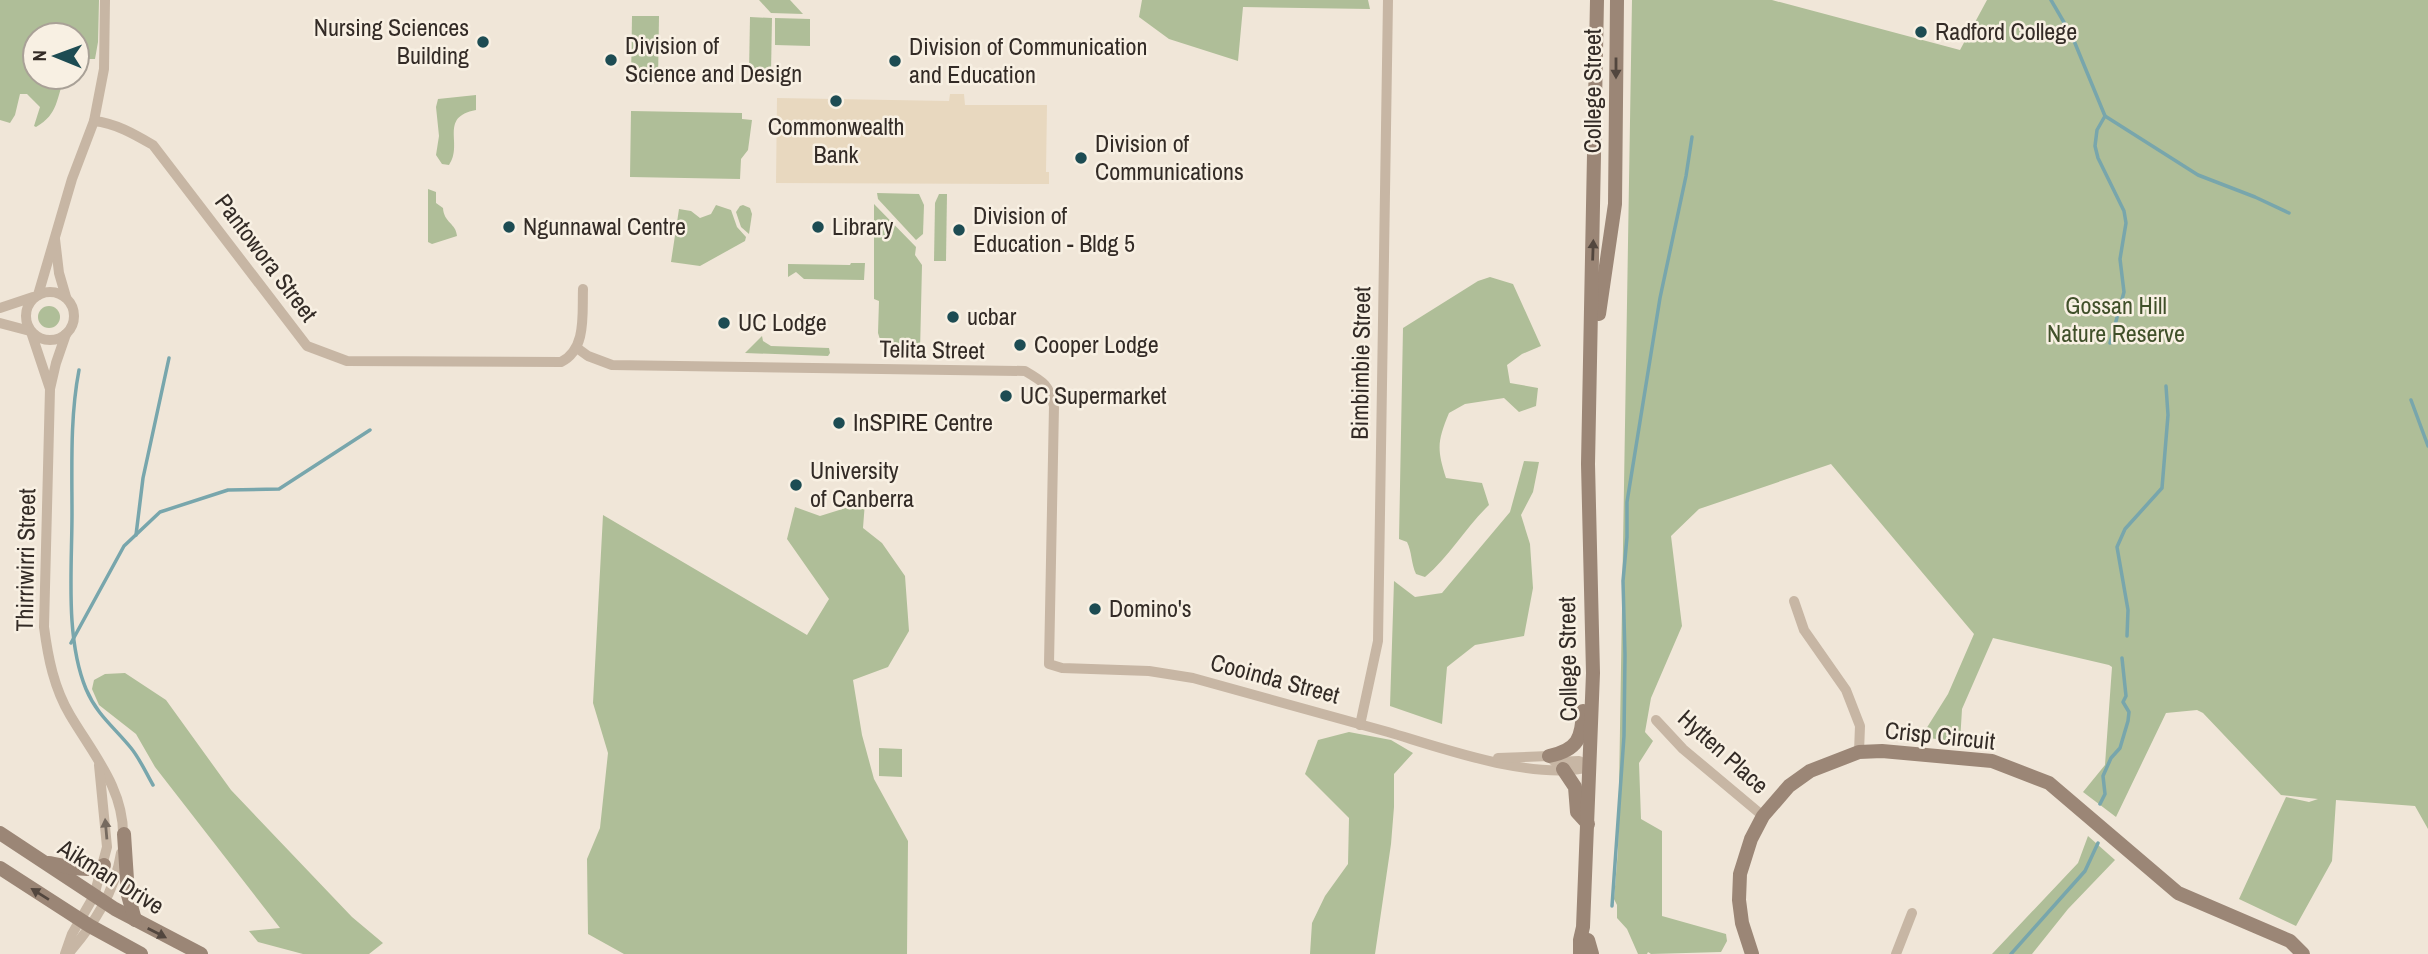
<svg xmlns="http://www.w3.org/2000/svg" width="2428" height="954" font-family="'Archivo Narrow',sans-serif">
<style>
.green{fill:#afbe98}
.plaza{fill:#e8d8bf}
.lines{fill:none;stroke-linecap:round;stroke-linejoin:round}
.stream{stroke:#78a6ac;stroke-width:3.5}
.street{stroke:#c7b6a4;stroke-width:10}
.secondary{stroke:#9b8676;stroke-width:14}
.oneway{fill:#52463e}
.oneway2{fill:#766a5f}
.poi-dot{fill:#1d4c53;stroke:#f8f0e3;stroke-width:2.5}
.labels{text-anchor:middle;stroke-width:5;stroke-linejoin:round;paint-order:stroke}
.poi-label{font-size:24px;fill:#332b26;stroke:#f8f0e3;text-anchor:start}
.street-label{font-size:24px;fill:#332b26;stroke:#f8f0e3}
.park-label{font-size:24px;fill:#40502a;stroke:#f8f0e3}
</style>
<rect width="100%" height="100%" fill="#f0e6d8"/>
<g class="green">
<path d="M 0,0 L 99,0 L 98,42 L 95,59 L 77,59 L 77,35 L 35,35 L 35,77 L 65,77 C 56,98 59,114 36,127 L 34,126 L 40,107 L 27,94 L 20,94 L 15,115 L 10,123 L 0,120 Z"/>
<polygon points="759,0 790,0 803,14 771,13"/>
<polygon points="1142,0 1368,0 1370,9 1243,7 1238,61 1169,39 1139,17"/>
<polygon points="1632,0 1772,0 1960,50 1987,0 2428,0 2428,829 2415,806 2336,800 2332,861 2296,926 2239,899 2286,797 2309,802 2318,799 2281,795 2203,713 2197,710 2166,713 2116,817 2083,792 2105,765 2112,667 2109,665 1993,638 1962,709 1960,742 1921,737 1948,694 1974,634 1831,464 1699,509 1671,536 1682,626 1651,698 1645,732 1653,741 1639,763 1641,819 1662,831 1662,916 1726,934 1727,941 1721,952 1651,954 1648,952 1647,954 1638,954 1627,929 1617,918 1617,905 1614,899 1618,850"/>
<polygon points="632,16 659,16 658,83 631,82"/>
<polygon points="750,17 772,18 771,73 749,73"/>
<polygon points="775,18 810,19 810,46 775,45"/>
<path d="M 476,95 L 476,110 C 438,117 464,144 449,165 L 442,164 L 436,155 L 439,136 L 436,107 L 438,99 Z"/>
<polygon points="631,111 742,113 742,119 752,120 748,150 741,159 740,179 630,177"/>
<path d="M 428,189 L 436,192 L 436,203 L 443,208 C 444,223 456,223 457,236 L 432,244 L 428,242 Z"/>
<polygon points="877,193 919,194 924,205 923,234 916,240 878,199"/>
<polygon points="939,194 947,194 946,261 934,261 935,203"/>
<polygon points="874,204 916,247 915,255 922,265 920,352 884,352 878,333 879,301 874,299"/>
<polygon points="716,205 731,210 737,227 746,237 745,241 700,266 671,262 679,209 691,211 700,218 711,214"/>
<polygon points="743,205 750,208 752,214 749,234 741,227 736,212 740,206"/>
<polygon points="851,263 865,263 864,280 804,279 796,272 788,277 788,264 850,265"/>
<path d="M 1490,277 L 1513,284 L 1541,346 L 1522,354 L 1507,365 L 1510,383 L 1538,388 L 1536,406 L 1519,412 L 1504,398 L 1465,404 L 1449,413 C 1437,442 1437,449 1446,478 L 1482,483 L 1489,505 C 1466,527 1450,556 1425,577 L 1416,574 C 1411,563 1412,552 1407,542 L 1399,539 L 1403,328 L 1478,281 Z"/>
<circle cx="49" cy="317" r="11"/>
<polygon points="762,336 763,341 771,346 829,348 830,353 828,356 745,353"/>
<polygon points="1524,461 1539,462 1533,492 1521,515 1530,544 1533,588 1524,636 1475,645 1447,667 1442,724 1390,706 1394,581 1415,597 1442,593 1510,512"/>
<polygon points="865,502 863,528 882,543 905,576 909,631 888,667 853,680 862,735 874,779 908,841 907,954 624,954 588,934 587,859 600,828 608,753 593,703 603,515 807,635 829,599 787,539 795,507 820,516"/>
<polygon points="125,673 166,700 231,790 352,917 383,943 369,954 303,954 258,942 249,931 280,928 155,767 136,734 99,705 92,689 94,680 105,674"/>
<polygon points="1349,732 1391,740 1413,753 1394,774 1394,807 1391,844 1375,954 1310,954 1312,923 1325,896 1348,864 1349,818 1305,774 1318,740"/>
<polygon points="879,748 902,749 902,777 879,776"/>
<polygon points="2088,836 2115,860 2068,909 2032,954 1992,954 2078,863"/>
</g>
<polygon class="plaza" points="950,94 964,94 965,105 1047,105 1046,172 1049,172 1049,184 776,183 777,98 949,101"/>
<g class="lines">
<g class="stream">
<polyline points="2051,0 2072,36 2105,116 2198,175 2255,197 2289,213"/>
<polyline points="2105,116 2097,130 2095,146 2098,158 2124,211 2126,223 2120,259 2124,292 2110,343"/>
<path d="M 79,370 C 70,417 72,466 72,514 C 72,568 65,638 86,689 C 97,715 114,727 131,748 C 140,759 146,773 153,785"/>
<polyline points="2411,400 2428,446"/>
<polyline points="136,535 143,478 169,358"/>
<polyline points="2127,636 2128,610 2117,547 2125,529 2162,488 2168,415 2166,386"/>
<polyline points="71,643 124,546 160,512 228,490 279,489 370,430"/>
<polyline points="2100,804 2105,794 2103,776 2111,758 2120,748 2128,721 2129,712 2123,702 2126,696 2122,658"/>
<polyline points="1612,906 1624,736 1625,655 1623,581 1627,537 1627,502 1660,298 1686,176 1692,137"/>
<polyline points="2011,954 2085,871 2098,843"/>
</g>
<g class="street">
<path d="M 94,121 C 115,123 134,134 153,145 L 307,346 L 347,361 L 561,362 C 587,349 582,314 583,289"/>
<polyline points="55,239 59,273 66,297"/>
<circle cx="50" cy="316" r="24"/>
<polyline points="38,295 72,179 94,121 104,69 105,0"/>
<polyline points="0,308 33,297"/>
<polyline points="0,323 30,331"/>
<polyline points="31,332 50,389"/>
<path d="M 66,334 L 56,363 L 50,389 L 44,627 C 48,658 54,688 70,715 C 93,754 125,790 123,838"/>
<path d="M 577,348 L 588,356 L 612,365 L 1025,371 C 1044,382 1049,385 1054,406 L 1049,664 L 1062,668 L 1149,671 L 1193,678 C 1258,696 1323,714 1388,732 C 1445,749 1533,781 1591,767"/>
<polyline points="1794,601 1804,630 1846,690 1860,726 1859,752"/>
<polyline points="1656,720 1683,749 1763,816"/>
<polyline points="1360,725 1378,641 1388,0"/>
<polyline points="1498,758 1549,756 1555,762 1579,761 1591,767"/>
<polyline points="65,954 72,934 94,896 107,847 99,765"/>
<path d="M 68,954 C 94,924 115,892 121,853"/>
<polyline points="1896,954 1912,913"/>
</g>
<g class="secondary">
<polyline points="1599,314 1615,204 1617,0"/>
<path d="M 1549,756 C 1578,750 1582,738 1583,711"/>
<polyline points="1563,769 1575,787 1577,812 1588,824"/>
<polyline points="0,833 115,909 201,954"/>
<polyline points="124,834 128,895 135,920"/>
<path d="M 48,863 C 65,865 88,874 104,865"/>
<polyline points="0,868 90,926 141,954"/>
<polyline points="1588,940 1592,954"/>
<polyline points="1580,954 1580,940 1583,927 1593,673 1588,464 1597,0"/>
<polyline points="1752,954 1742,923 1739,900 1740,874 1751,839 1763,816 1789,786 1810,771 1859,752 1882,751 1992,761 2049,783 2178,893 2290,941 2303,954"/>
</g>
</g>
<defs><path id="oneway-solid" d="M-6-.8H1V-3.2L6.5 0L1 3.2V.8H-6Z" transform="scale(1.75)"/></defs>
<g class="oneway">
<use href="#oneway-solid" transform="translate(1616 68) rotate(90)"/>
<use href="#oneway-solid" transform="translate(1593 250) rotate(-88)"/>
<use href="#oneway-solid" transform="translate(40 894) rotate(-148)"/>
<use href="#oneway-solid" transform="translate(157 933) rotate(27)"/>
</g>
<use class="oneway2" href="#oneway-solid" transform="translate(106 829) rotate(-95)"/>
<g class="poi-dot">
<circle cx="1921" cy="32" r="7"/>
<circle cx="483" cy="42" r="7"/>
<circle cx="611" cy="60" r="7"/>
<circle cx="895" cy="61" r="7"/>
<circle cx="836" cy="101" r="7"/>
<circle cx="1081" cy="158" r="7"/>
<circle cx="509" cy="227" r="7"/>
<circle cx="818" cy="227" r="7"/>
<circle cx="959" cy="230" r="7"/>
<circle cx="953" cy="317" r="7"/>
<circle cx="724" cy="323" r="7"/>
<circle cx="1020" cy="345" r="7"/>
<circle cx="1006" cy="396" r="7"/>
<circle cx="839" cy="423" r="7"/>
<circle cx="796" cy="485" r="7"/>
<circle cx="1095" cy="609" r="7"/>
</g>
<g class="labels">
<g class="poi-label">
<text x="469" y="36" text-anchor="end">Nursing Sciences<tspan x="469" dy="28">Building</tspan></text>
<text x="1935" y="40">Radford College</text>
<text x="625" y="54">Division of<tspan x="625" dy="28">Science and Design</tspan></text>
<text x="909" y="55">Division of Communication<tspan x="909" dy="28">and Education</tspan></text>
<text x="836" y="135" text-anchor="middle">Commonwealth<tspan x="836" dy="28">Bank</tspan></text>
<text x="1095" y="152">Division of<tspan x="1095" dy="28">Communications</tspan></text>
<text x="973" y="224">Division of<tspan x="973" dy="28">Education - Bldg 5</tspan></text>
<text x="523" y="235">Ngunnawal Centre</text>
<text x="832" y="235">Library</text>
<text x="967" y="325">ucbar</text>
<text x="738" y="331">UC Lodge</text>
<text x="1034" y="353">Cooper Lodge</text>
<text x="1020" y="404">UC Supermarket</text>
<text x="853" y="431">InSPIRE Centre</text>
<text x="810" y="479">University<tspan x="810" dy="28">of Canberra</tspan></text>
<text x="1109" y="617">Domino's</text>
</g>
<g class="street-label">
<text transform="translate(1593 91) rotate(-90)" y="8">College Street</text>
<text transform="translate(266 258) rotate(53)" y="8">Pantowora Street</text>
<text transform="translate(932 350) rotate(1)" y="8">Telita Street</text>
<text transform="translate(1361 363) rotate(-89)" y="8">Bimbimbie Street</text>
<text transform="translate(26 560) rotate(-89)" y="8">Thirriwirri Street</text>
<text transform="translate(1568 659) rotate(-91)" y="8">College Street</text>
<text transform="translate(1275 679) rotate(15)" y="8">Cooinda Street</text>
<text transform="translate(1940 736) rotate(6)" y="8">Crisp Circuit</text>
<text transform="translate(1723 752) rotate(42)" y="8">Hytten Place</text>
<text transform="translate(111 877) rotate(32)" y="8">Aikman Drive</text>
</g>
<g class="park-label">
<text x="2116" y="314">Gossan Hill<tspan x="2116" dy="28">Nature Reserve</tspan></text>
</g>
</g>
<g transform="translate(56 56) rotate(271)"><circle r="33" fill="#f8f0e3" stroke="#a9a197" stroke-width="2"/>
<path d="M0-5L12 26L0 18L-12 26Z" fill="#1d4c53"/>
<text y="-10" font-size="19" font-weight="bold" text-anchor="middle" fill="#332b26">N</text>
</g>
</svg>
